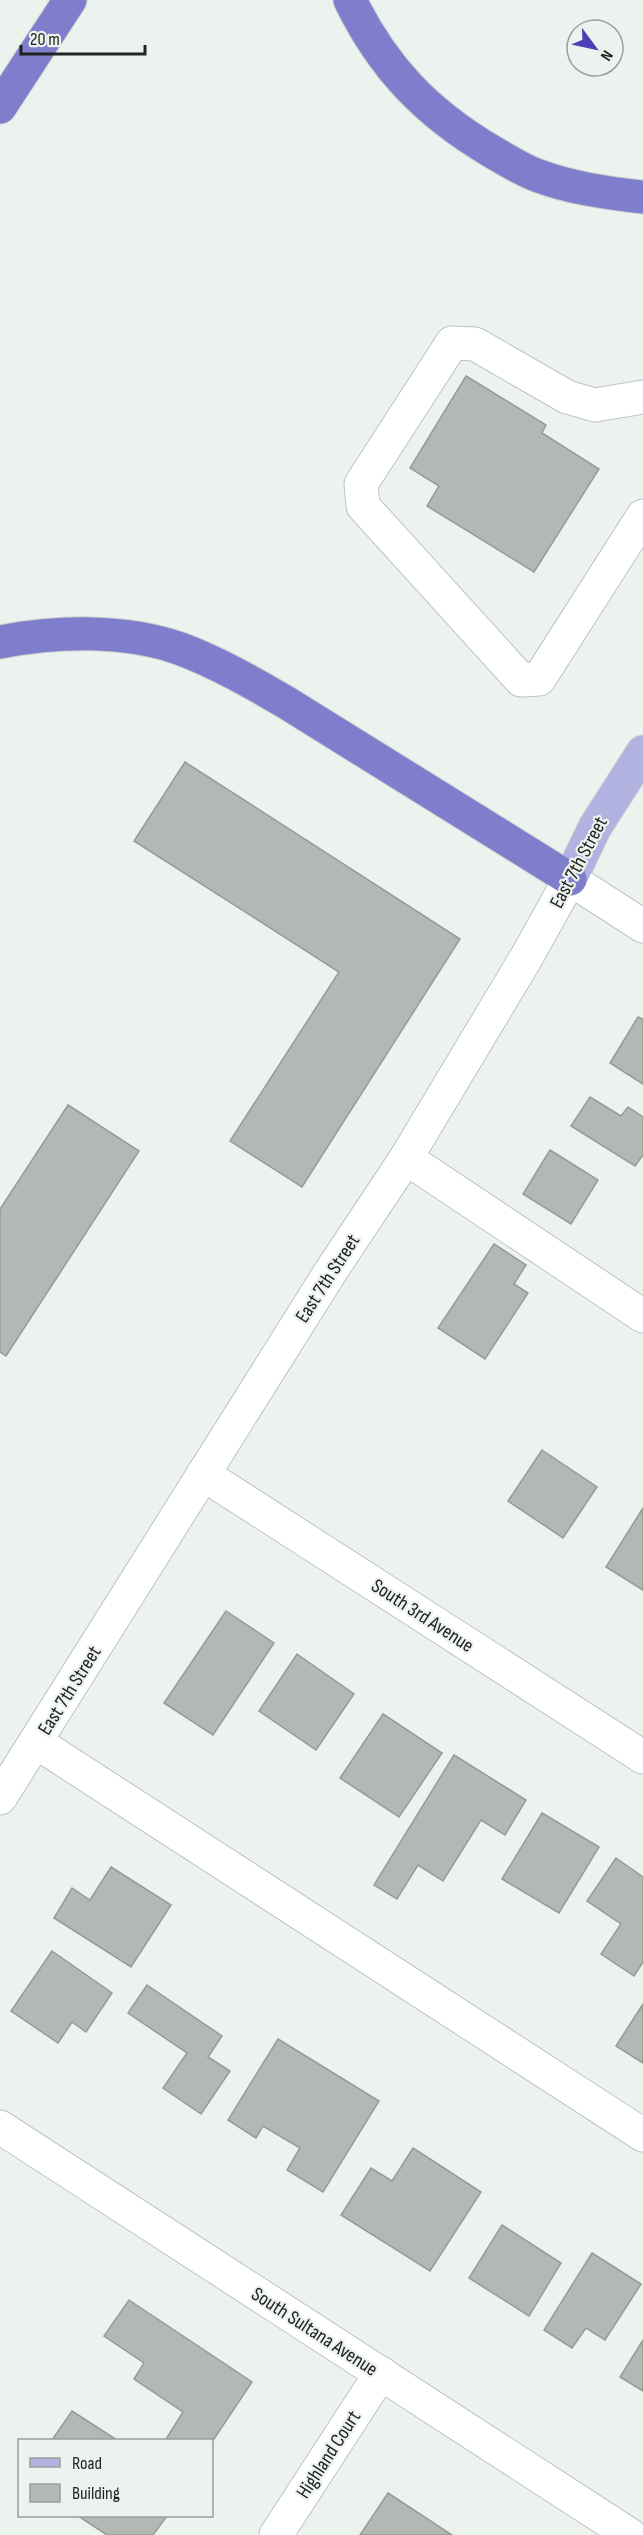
<svg xmlns="http://www.w3.org/2000/svg" width="643" height="2535" font-family="'Sofia Sans Condensed',sans-serif">
<style>
.building{fill:#b2b8b4;stroke:#969b97;stroke-width:1.5}
.lines{fill:none;stroke-linecap:round;stroke-linejoin:round}
.minor-casing{stroke:#bfc4c0;stroke-width:35}
.major-casing{stroke:#cecfce;stroke-width:35}
.highway-casing{stroke:#cecfce;stroke-width:35}
.minor{stroke:#fff;stroke-width:33}
.major{stroke:#b2b2e0;stroke-width:33}
.highway{stroke:#7f7ecc;stroke-width:33}
.labels{text-anchor:middle;stroke-width:4.5;stroke-linejoin:round;paint-order:stroke}
.street-label{font-size:20px;fill:#212322;stroke:#ecf2ee}
</style>
<rect width="100%" height="100%" fill="#ecf2ee"/>
<g class="building">
<polygon points="466,376 546,425 542,433 599,469 534,572 427,506 439,486 410,468"/>
<polygon points="185,762 460,939 302,1187 230,1141 339,972 134,841"/>
<polygon points="638,1017 643,1019 643,1084 610,1063"/>
<polygon points="590,1097 621,1116 628,1107 643,1117 643,1155 635,1166 571,1126"/>
<polygon points="68,1105 139,1151 6,1356 0,1352 0,1209"/>
<polygon points="550,1150 598,1180 571,1224 523,1194"/>
<polygon points="494,1244 526,1265 514,1284 528,1293 485,1359 438,1328"/>
<polygon points="542,1450 597,1487 563,1538 508,1501"/>
<polygon points="643,1508 643,1590 606,1567"/>
<polygon points="226,1611 274,1643 213,1735 164,1703"/>
<polygon points="297,1654 354,1694 316,1750 259,1711"/>
<polygon points="383,1714 442,1753 399,1817 340,1778"/>
<polygon points="454,1755 526,1800 505,1835 481,1820 443,1881 418,1865 397,1899 374,1885"/>
<polygon points="542,1813 599,1847 559,1913 502,1879"/>
<polygon points="616,1858 643,1877 643,1962 634,1976 601,1954 621,1924 587,1901"/>
<polygon points="111,1867 171,1905 131,1967 54,1918 72,1888 90,1900"/>
<polygon points="52,1951 112,1993 86,2032 72,2022 58,2043 11,2011"/>
<polygon points="147,1985 222,2036 208,2057 230,2071 201,2114 163,2088 187,2053 128,2013"/>
<polygon points="643,2004 643,2063 616,2046"/>
<polygon points="278,2039 379,2101 323,2192 287,2170 300,2148 263,2126 256,2138 228,2120"/>
<polygon points="413,2148 481,2192 430,2271 341,2215 371,2168 392,2181"/>
<polygon points="502,2225 561,2263 529,2316 469,2278"/>
<polygon points="592,2253 641,2284 605,2340 586,2328 572,2348 544,2330"/>
<polygon points="129,2300 252,2382 212,2442 166,2439 183,2412 134,2379 144,2363 104,2336"/>
<polygon points="643,2340 643,2391 620,2377"/>
<polygon points="72,2411 117,2440 52,2440"/>
<polygon points="388,2493 452,2535 360,2535"/>
<polygon points="78,2516 167,2516 153,2535 107,2535"/>
</g>
<g class="lines">
<g class="minor-casing">
<g id="minor">
<polyline points="643,397 595,405 567,397 475,344 452,343 361,484 363,506 521,680 539,679 643,516"/>
<polyline points="406,1158 643,1316"/>
<polyline points="203,1474 643,1757"/>
<polyline points="36,1742 643,2135"/>
<polyline points="0,1798 331,1271 406,1158 526,958 570,879 643,926"/>
<polyline points="0,2127 630,2535"/>
<polyline points="276,2535 381,2373"/>
</g>
</g>
<g class="major-casing">
<polyline id="major" points="570,879 595,827 643,752"/>
</g>
<g class="highway-casing">
<g id="highway">
<path d="M 350,0 C 383,68 427,113 491,151 C 505,159 520,169 536,175 C 570,188 607,193 643,197"/>
<polyline points="0,107 70,0"/>
<path d="M 0,642 C 57,631 125,629 181,649 C 218,663 253,683 287,703 L 570,879"/>
</g>
</g>
<use href="#minor" class="minor"/>
<use href="#major" class="major"/>
<use href="#highway" class="highway"/>
</g>
<g class="labels">
<g class="street-label">
<text transform="translate(578 862) rotate(-62)" y="7">East 7th Street</text>
<text transform="translate(327 1278) rotate(-57)" y="7">East 7th Street</text>
<text transform="translate(423 1615) rotate(33)" y="7">South 3rd Avenue</text>
<text transform="translate(69 1690) rotate(-58)" y="7">East 7th Street</text>
<text transform="translate(315 2331) rotate(33)" y="7">South Sultana Avenue</text>
<text transform="translate(328 2454) rotate(-57)" y="7">Highland Court</text>
</g>
</g>
<rect x="18" y="2439" width="195" height="78" fill="#ecf2ee" stroke="#9b9f9c" stroke-width="1.5"/>
<rect x="30" y="2458" width="30" height="9" fill="#b2b2e0" stroke="#9b9f9c" stroke-width="1.5"/>
<text x="72" y="2469" font-size="18" fill="#212322">Road</text>
<rect x="30" y="2484" width="30" height="18" fill="#b2b8b4" stroke="#9b9f9c" stroke-width="1.5"/>
<text x="72" y="2499" font-size="18" fill="#212322">Building</text>
<g transform="translate(595 48) rotate(123)"><circle r="28" fill="#ecf2ee" stroke="#9b9f9c" stroke-width="1.5"/>
<path d="M0-4.5L10 22L0 15L-10 22Z" fill="#4e3eb5"/>
<text y="-9" font-size="16" font-weight="bold" text-anchor="middle" fill="#212322">N</text>
</g>
<path d="M21 45v9h124v-9" fill="none" stroke="#212322" stroke-width="3"/>
<text x="30" y="45" font-size="18" fill="#212322" stroke="#ecf2ee" stroke-width="4.5" paint-order="stroke">20 m</text>
</svg>
